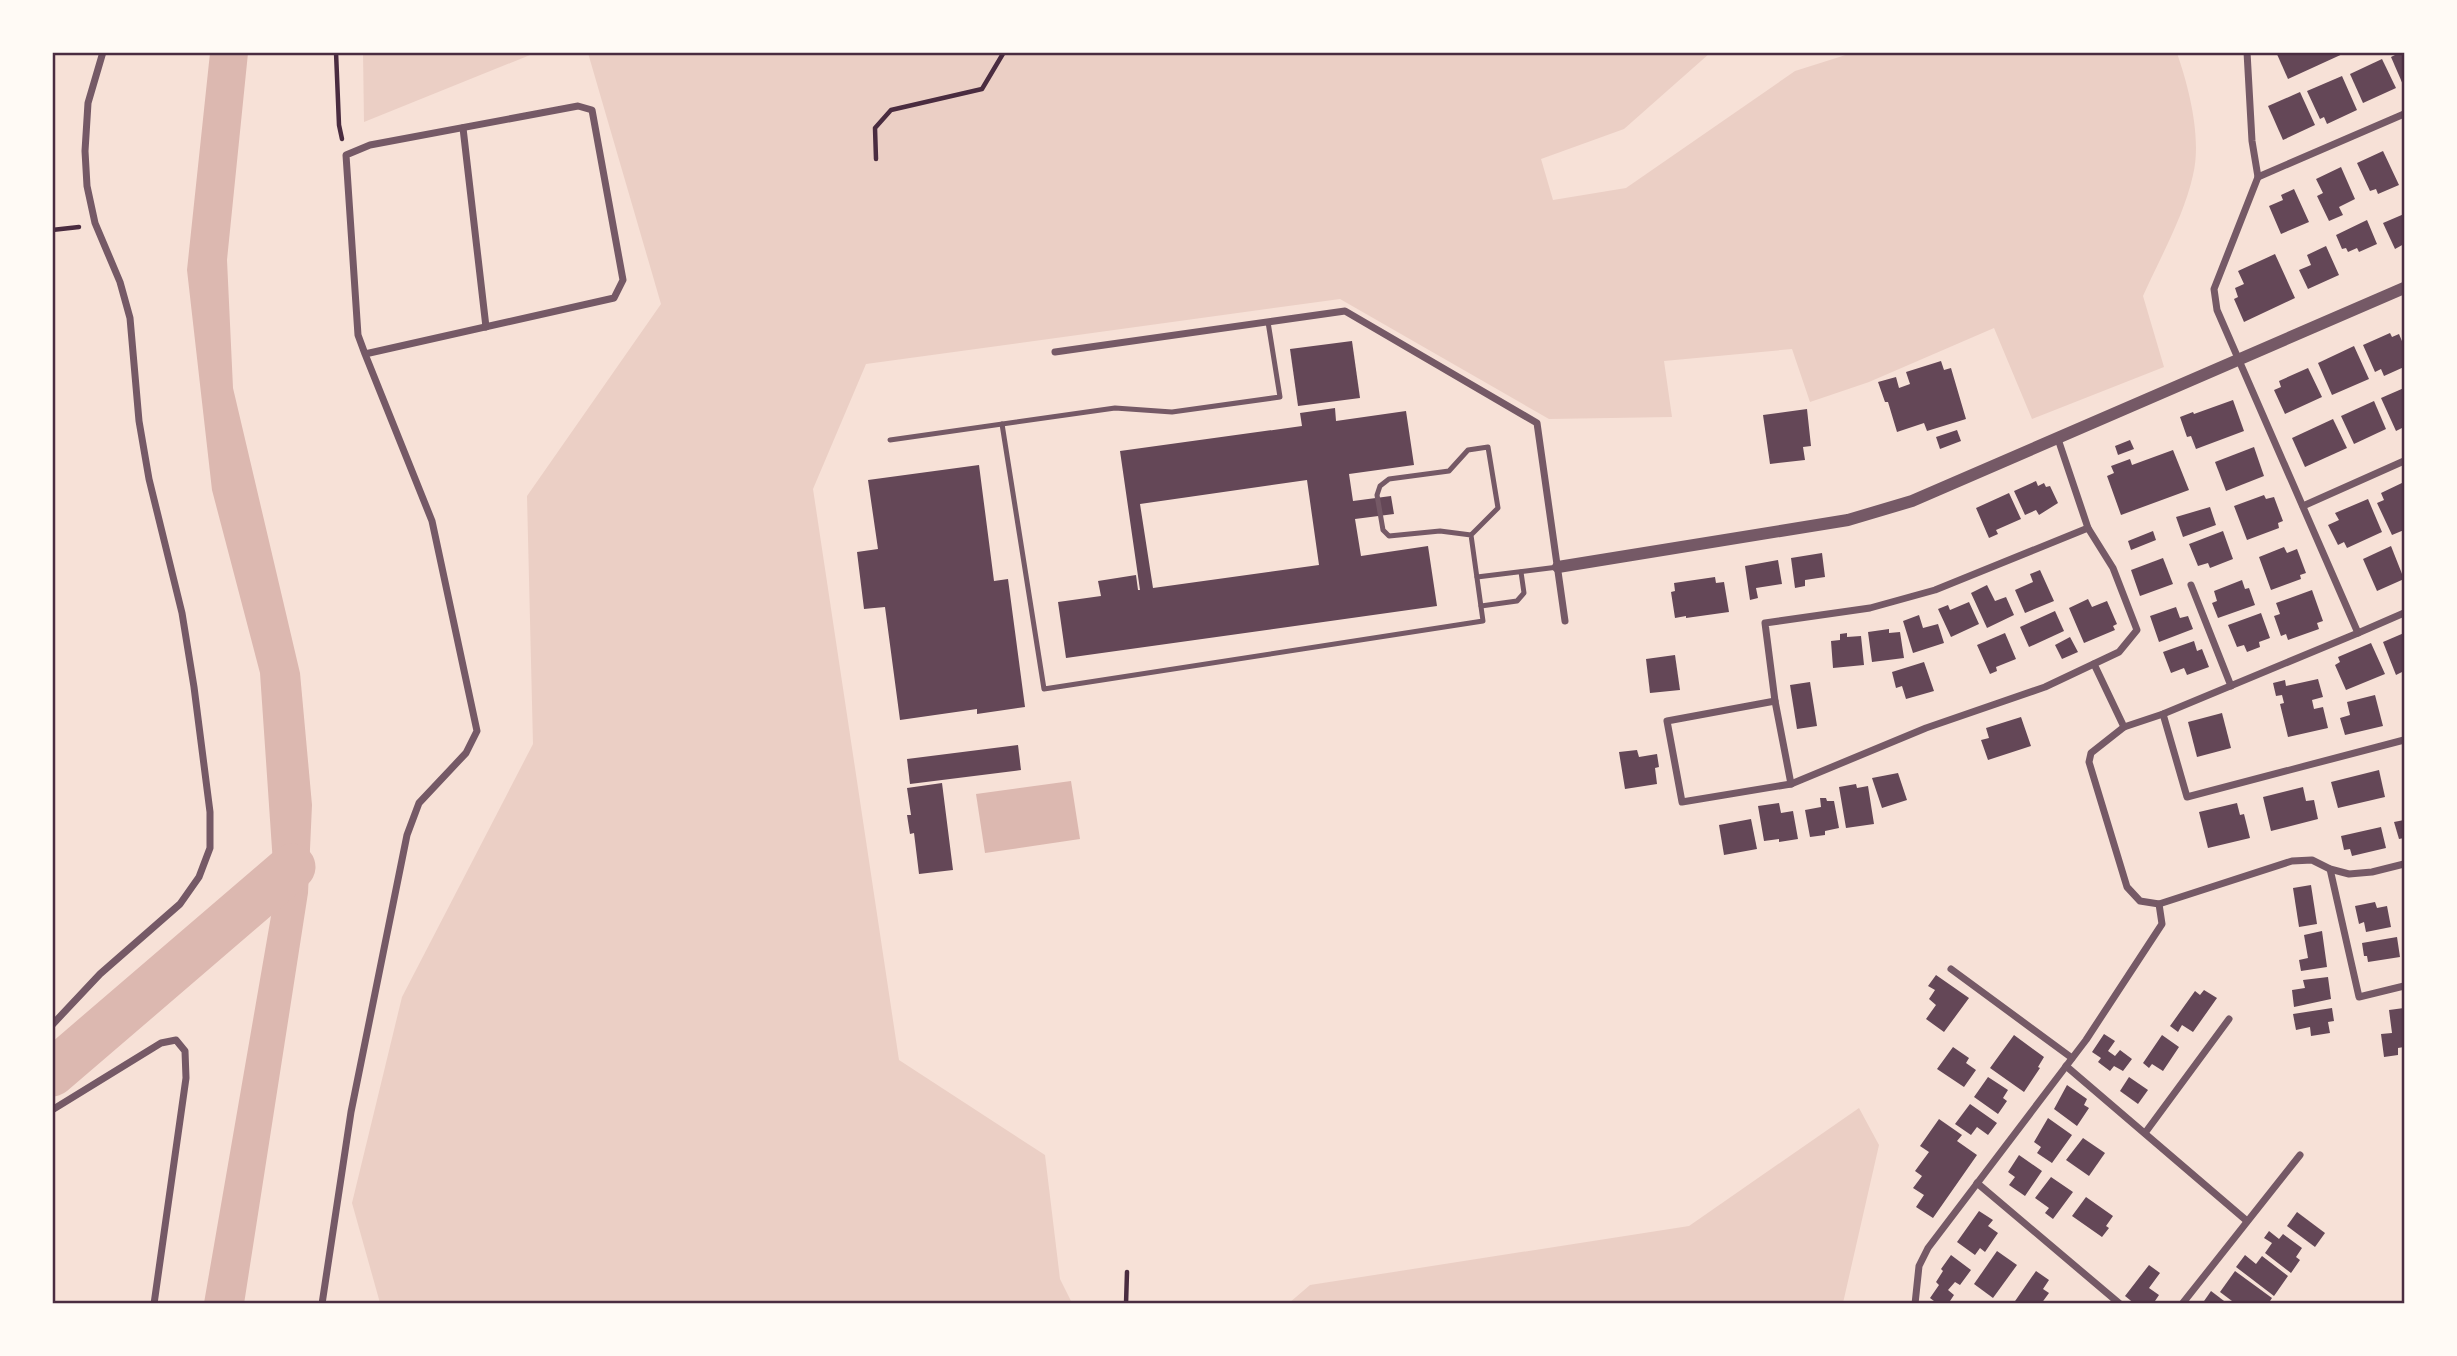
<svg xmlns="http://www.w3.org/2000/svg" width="2457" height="1356" font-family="'Archivo Narrow',sans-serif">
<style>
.green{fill:#ebcfc5}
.water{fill:#dcb8b0}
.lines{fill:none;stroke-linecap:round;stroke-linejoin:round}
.river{stroke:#dcb8b0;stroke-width:47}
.building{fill:#644757;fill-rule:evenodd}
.path{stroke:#4a2c40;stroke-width:4.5}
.service{stroke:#755966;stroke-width:5}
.minor{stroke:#755966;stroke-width:7}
.tertiary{stroke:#755966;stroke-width:12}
.neatline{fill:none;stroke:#4a2c40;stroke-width:2.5}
</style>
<rect width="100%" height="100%" fill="#f7e1d7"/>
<g class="green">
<polygon points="363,52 535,52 535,53 364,122"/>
<path d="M 588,53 L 1710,53 L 1624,129 L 1541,159 L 1553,200 L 1626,188 L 1795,71 L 1852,53 L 2177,53 C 2189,88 2202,138 2193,175 C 2184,216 2160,258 2143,296 L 2164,367 L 2032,419 L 1994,328 L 1869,382 L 1810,402 L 1792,349 L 1664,361 L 1672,417 L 1549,419 L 1340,299 L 866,364 L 813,489 L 899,1060 L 1045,1155 L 1060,1279 L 1072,1303 L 380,1303 L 352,1203 L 402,997 L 533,744 L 527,496 L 661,304 Z"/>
<polygon points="1859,1108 1879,1145 1843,1303 1289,1303 1310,1285 1689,1226"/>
</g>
<g class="water">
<polygon points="210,53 248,53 227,260 233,388 300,673 312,805 308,893 244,1304 204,1303 275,893 260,673 212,490 187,270"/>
<polygon points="1071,781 1080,839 985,853 976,794"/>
</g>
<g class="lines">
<polyline class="river" points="52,1073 292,867"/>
</g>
<g class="building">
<polygon points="2276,52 2347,52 2288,79"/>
<polygon points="2401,52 2404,52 2404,87 2391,57"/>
<polygon points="2382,59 2396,88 2363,103 2350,74"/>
<polygon points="2342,76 2357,110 2327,124 2324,117 2320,119 2307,91"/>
<polygon points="2300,92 2315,125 2283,140 2268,106"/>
<polygon points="2383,151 2399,185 2378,194 2376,189 2370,191 2357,163"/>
<polygon points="2341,167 2355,199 2339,207 2343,215 2329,221 2317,196 2323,193 2316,179"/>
<polygon points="2294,189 2309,222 2281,234 2269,206 2283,200 2281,195"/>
<polygon points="2404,214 2404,244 2395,249 2383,223"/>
<polygon points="2367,220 2377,244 2359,252 2357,248 2348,252 2346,248 2342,249 2336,235"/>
<polygon points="2326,246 2339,275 2308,289 2299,270 2311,265 2307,255"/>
<polygon points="2275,254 2295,298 2244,322 2234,299 2238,297 2235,288 2244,284 2238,271"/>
<polygon points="2390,333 2392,337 2399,334 2404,346 2404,367 2384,376 2381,369 2375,372 2363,345"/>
<polygon points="1352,341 1360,398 1298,406 1290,349"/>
<polygon points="2354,346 2369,379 2332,395 2318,363"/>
<polygon points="1941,361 1944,370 1951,368 1966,419 1927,431 1924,423 1897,432 1888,402 1885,402 1878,382 1896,377 1899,388 1910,384 1906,372"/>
<polygon points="2308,368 2322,397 2285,414 2274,390 2281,387 2279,381"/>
<polygon points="2404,388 2404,427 2396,431 2381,398"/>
<polygon points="2233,400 2244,431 2196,449 2191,436 2187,437 2180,417 2193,412 2194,414"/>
<polygon points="2374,401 2386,429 2354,444 2341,416"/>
<path d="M 1335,408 L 1336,421 L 1406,411 L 1414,465 L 1349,474 L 1353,501 L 1391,496 L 1394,514 L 1355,519 L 1361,556 L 1428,546 L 1437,606 L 1066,658 L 1058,602 L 1101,596 L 1098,581 L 1136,575 L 1138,590 L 1140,590 L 1120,451 L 1302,426 L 1300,413 ZM 1307,480 L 1319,565 L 1153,588 L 1140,504 Z"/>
<polygon points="1807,409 1811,446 1803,447 1805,460 1770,464 1763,415"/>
<polygon points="2333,419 2347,448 2305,467 2292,438"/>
<polygon points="1957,430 1961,441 1940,449 1936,437"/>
<polygon points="2130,440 2134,449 2118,455 2115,446"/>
<polygon points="2254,447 2264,476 2226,491 2215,462"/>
<polygon points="2173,450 2189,490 2121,515 2107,476 2114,473 2111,466 2130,459 2132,465"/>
<polygon points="979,465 994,581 1008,579 1025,707 977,714 977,709 900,720 885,607 864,609 857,552 878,549 868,480"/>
<polygon points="2036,481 2038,486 2044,483 2046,487 2050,486 2058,503 2039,515 2036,510 2025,515 2014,491"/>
<polygon points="2404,482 2404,530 2392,535 2377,503 2384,500 2381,493"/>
<polygon points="2009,493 2021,519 1996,530 1998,534 1989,538 1976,508"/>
<polygon points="2264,495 2266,499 2274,497 2283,521 2278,523 2279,528 2247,540 2234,506"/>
<polygon points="2368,499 2382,532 2347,548 2344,542 2338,545 2328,525 2339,520 2335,513"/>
<polygon points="2210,507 2216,525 2183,537 2176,517"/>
<polygon points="2153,531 2156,540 2131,550 2128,541"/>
<polygon points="2223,531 2233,559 2210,568 2208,563 2198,566 2189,544"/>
<polygon points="2391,546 2404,579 2377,591 2363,559"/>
<polygon points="2284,547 2287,553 2297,549 2306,573 2300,575 2301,579 2271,590 2259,557"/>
<polygon points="1822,553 1825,577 1805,580 1805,586 1795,588 1791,558"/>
<polygon points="2163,558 2173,584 2140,596 2131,570"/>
<polygon points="1778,560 1782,584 1756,588 1758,598 1750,600 1745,566"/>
<polygon points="2040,570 2054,601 2025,613 2015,590 2033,582 2030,574"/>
<polygon points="1715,577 1716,583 1724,582 1729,612 1686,618 1686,616 1675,618 1671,592 1675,591 1674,583"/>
<polygon points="2242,580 2245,589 2249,588 2255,605 2218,618 2212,603 2217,601 2214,591"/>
<polygon points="1987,585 1995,601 2006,597 2014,615 1987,628 1971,593"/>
<polygon points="2312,590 2323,621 2317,623 2319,629 2288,640 2286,634 2281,636 2274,616 2280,614 2276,603"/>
<polygon points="2088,599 2092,607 2107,601 2117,624 2113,626 2115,630 2084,643 2069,608"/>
<polygon points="1969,602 1979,624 1951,637 1938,609 1948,605 1950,610"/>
<polygon points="2176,607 2180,618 2188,616 2193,629 2159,642 2150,616"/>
<polygon points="2055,611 2064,631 2029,647 2020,627"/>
<polygon points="2261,613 2270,638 2259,642 2260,647 2247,652 2244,645 2237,647 2228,625"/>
<polygon points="1919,615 1923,628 1938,624 1944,643 1913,653 1903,621"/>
<polygon points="1889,629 1889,633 1900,632 1904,658 1872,662 1868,632"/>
<polygon points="1847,633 1847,637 1861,636 1864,665 1833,668 1831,641 1840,640 1840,634"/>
<polygon points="2005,633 2016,659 1996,667 1997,671 1990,674 1977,645"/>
<polygon points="2404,633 2404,671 2396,675 2383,642"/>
<polygon points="2070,637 2078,652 2062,659 2055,645"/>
<polygon points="2194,641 2197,651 2202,649 2209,667 2187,675 2184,668 2171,673 2163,652"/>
<polygon points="2371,643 2385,674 2346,690 2335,665 2340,662 2338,657"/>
<polygon points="1675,655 1680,690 1650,693 1646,659"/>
<polygon points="1924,662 1934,691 1906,699 1902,686 1896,688 1892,672"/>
<polygon points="2318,679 2323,697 2312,700 2314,709 2323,707 2328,728 2288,737 2280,704 2284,703 2282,695 2276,696 2273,683 2285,680 2286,686"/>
<polygon points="1810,682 1817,726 1797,729 1790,685"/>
<polygon points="2375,695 2383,726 2345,735 2340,718 2350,715 2347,702"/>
<polygon points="2222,713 2231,748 2197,757 2188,722"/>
<polygon points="2021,717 2031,746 1988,760 1981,740 1989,738 1986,728"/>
<polygon points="1018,745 1021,770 910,784 907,759"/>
<polygon points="1637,750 1639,757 1657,754 1659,767 1655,768 1657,784 1625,789 1619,752"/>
<polygon points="2379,770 2385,797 2338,808 2331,782"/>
<polygon points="1898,773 1907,800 1882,808 1872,778"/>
<polygon points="942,783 953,870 919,874 914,833 910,834 907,815 911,815 907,788"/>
<polygon points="1856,784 1857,788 1868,786 1874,824 1846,828 1839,787"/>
<polygon points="2303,787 2306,801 2314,800 2318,819 2271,831 2263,797"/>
<polygon points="1820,798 1826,798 1827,801 1834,801 1839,828 1825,831 1825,835 1810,837 1805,810 1821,807"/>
<polygon points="1779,803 1781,813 1793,811 1798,839 1779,842 1779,839 1764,841 1758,806"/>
<polygon points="2237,803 2240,815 2244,814 2250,838 2208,848 2199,812"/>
<polygon points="1751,819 1757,849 1724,855 1719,825"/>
<polygon points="2404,820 2404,838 2399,839 2394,822"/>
<polygon points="2381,827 2386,848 2352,856 2350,849 2344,850 2341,836"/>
<polygon points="2311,885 2317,924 2299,927 2293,888"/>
<polygon points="2375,902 2377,908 2387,906 2391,927 2366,932 2364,922 2359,924 2355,906"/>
<polygon points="2322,931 2327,967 2301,971 2299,960 2308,958 2304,935"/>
<polygon points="2397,937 2400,957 2368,962 2367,956 2364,956 2362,943"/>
<polygon points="1936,975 1969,998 1944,1032 1926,1019 1936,1005 1929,999 1935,990 1928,986"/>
<polygon points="2328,977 2331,999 2294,1007 2292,990 2305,988 2303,980"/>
<polygon points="2204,990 2217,998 2193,1032 2182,1025 2178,1032 2170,1026 2195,991 2200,995"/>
<polygon points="2332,1008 2334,1021 2328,1022 2330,1033 2311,1036 2310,1027 2296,1030 2293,1014"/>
<polygon points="2404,1008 2404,1047 2398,1048 2398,1055 2384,1057 2381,1034 2392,1033 2389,1010"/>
<polygon points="2104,1034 2115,1041 2108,1051 2115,1056 2120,1050 2132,1059 2123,1071 2114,1066 2110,1071 2098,1062 2101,1058 2092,1052"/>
<polygon points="2014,1035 2044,1057 2038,1067 2040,1068 2024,1092 1990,1068"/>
<polygon points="2162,1035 2179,1047 2163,1071 2152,1064 2149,1068 2143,1063"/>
<polygon points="1953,1047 1969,1058 1966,1063 1976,1070 1964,1087 1937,1069"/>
<polygon points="1988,1077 2008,1090 2003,1098 2007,1101 1998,1114 1974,1097"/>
<polygon points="2129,1077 2148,1090 2138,1104 2120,1091"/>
<polygon points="2067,1085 2087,1099 2084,1105 2089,1108 2077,1126 2054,1109"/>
<polygon points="1970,1104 1997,1123 1988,1135 1977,1127 1971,1135 1955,1124"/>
<polygon points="2048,1118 2072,1135 2052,1163 2037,1153 2041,1147 2034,1142"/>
<polygon points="1939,1119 1962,1135 1957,1141 1977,1155 1933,1218 1916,1207 1924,1195 1913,1188 1922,1176 1915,1171 1929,1152 1920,1146"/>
<polygon points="2083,1138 2105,1153 2089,1176 2066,1160"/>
<polygon points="2019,1155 2042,1171 2025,1196 2009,1185 2015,1177 2008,1172"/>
<polygon points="2051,1177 2073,1192 2053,1219 2045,1213 2049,1208 2035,1198"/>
<polygon points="2086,1197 2113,1216 2106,1226 2109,1228 2102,1237 2072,1216"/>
<polygon points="1979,1211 1993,1220 1988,1226 1998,1233 1985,1252 1980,1248 1975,1255 1957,1242"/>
<polygon points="2297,1212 2325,1233 2315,1247 2287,1226"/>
<polygon points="2269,1231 2279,1239 2283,1234 2302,1248 2296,1257 2300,1260 2291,1273 2265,1253 2272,1243 2264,1238"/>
<polygon points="1997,1251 2017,1265 1993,1298 1974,1284"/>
<polygon points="1951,1255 1971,1270 1960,1285 1955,1282 1948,1290 1954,1295 1948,1304 1938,1304 1930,1298 1939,1285 1936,1282 1943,1271 1941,1269"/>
<polygon points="2245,1255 2256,1264 2262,1256 2288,1276 2274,1296 2236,1267"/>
<polygon points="2149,1265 2160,1273 2149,1288 2159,1295 2153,1304 2135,1304 2125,1296"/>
<polygon points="2036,1271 2049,1280 2043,1289 2049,1293 2041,1304 2013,1304"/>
<polygon points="2235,1271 2272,1298 2268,1304 2236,1304 2220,1292"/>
<polygon points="2211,1291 2228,1304 2202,1304"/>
</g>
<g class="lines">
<g class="path">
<polyline points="336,52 339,125 342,139"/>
<polyline points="876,159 875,128 891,110 982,89 1004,52"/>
<polyline points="52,230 79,227"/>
<polyline points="1126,1304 1127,1272"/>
</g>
<g class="service">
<polyline points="1002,424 1044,689 1483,621 1471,535 1498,508 1488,447 1468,450 1449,471 1389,479 1380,486 1377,495 1383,530 1389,536 1440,531 1471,535"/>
<polyline points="890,440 1115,408 1172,412 1280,397 1268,322"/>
<polyline points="1477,577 1558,567"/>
<polyline points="1481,606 1517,601 1524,593 1521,572"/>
</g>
<g class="minor">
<polyline points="2247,52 2252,141 2258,177 2214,289 2217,310 2358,633 2163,714 2124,727 2091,753 2089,762 2127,887 2140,901 2159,904 2292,861 2312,860 2330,869 2349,874 2372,872 2404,864"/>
<polyline points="463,128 486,327"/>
<polyline points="2258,177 2404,114"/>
<polyline points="1055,352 1345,311 1537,423 1565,621"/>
<polyline points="2303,506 2404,461"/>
<polyline points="2191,585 2231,686"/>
<polyline points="2358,633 2404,613"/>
<polyline points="2094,664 2124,727"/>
<polyline points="1775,701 1667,721 1682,802 1791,784 1926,728 2045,687 2119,652 2137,630 2113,568 2088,528 2058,439"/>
<polyline points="2163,714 2187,797 2404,740"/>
<polyline points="1791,784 1775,701 1765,623 1870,608 1935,590 2088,528"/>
<polyline points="2330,869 2359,997 2404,986"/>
<polyline points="1951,969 2072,1058"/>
<polyline points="52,1025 100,974 180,904 199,877 210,848 210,812 194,687 182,613 149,479 139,421 130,318 120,282 95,223 87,186 85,151 88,103 103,52"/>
<polyline points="2066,1066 2247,1221"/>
<polyline points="52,1110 161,1043 176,1040 185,1051 186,1078 154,1304"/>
<polyline points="2145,1133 2229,1019"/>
<polyline points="1977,1183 2120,1304"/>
<polyline points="322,1304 351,1112 407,835 419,803 466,753 477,731 432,521 365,354 358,335 346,155 370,145 578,106 592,110 623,280 614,298 365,354"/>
<polyline points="1915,1304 1919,1266 1928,1248 2086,1040 2162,924 2159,904"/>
<polyline points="2182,1304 2300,1155"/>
</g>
<polyline class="tertiary" points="1558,567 1848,520 1912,501 2404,288"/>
</g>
<rect width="2457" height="1356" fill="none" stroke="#fffaf5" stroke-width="108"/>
<rect x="54" y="54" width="2349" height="1248" class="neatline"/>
</svg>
